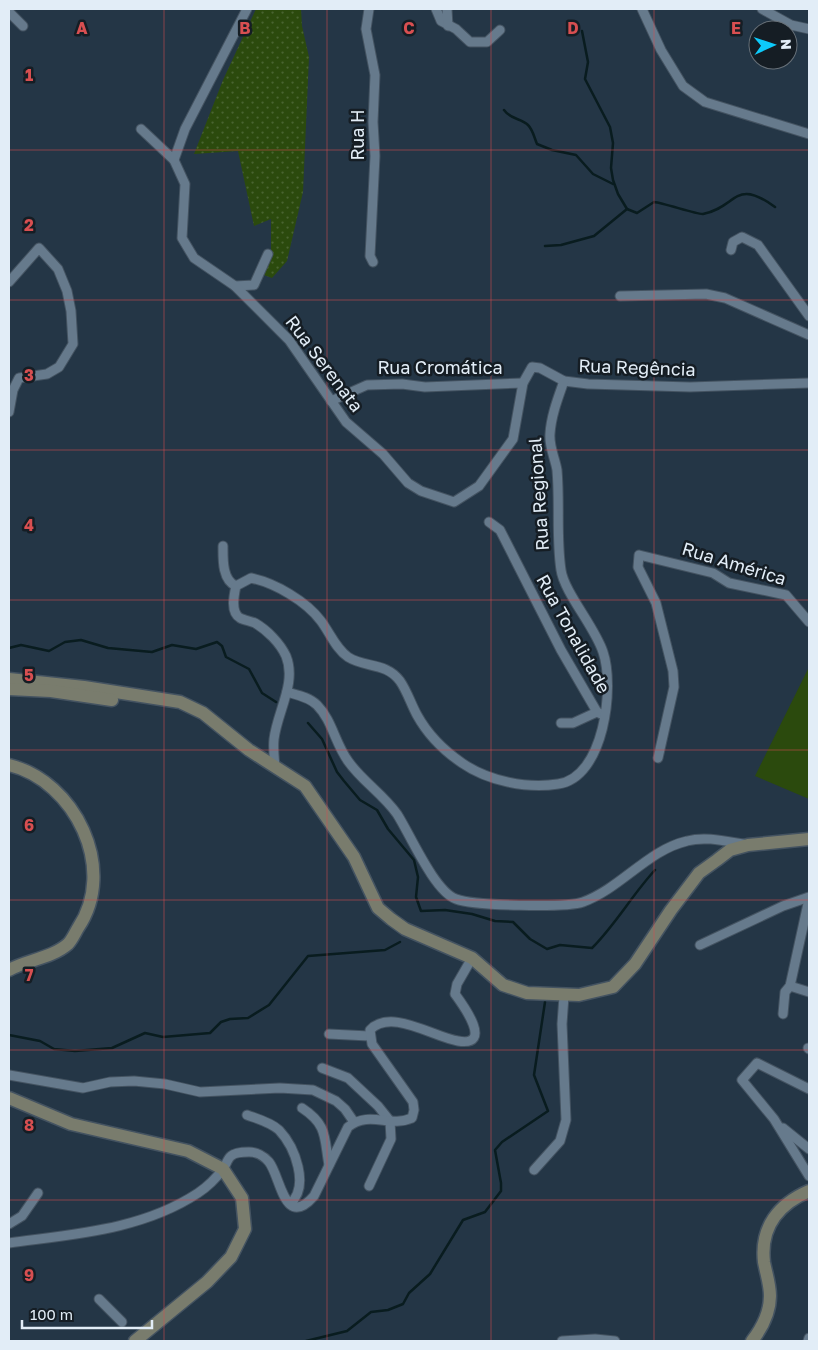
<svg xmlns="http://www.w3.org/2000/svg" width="818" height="1350" font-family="'Golos Text',sans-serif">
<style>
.grass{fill:#2b4a0d}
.park{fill:url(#park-dots)}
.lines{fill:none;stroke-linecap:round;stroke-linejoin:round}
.stream{stroke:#091c1f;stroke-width:2.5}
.street-casing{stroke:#445361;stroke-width:11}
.secondary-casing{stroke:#445361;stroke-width:15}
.street{stroke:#667a8c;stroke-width:9}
.secondary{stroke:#797c6d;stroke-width:12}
.grid{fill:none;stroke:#d84f51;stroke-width:1;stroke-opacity:0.55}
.labels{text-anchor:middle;stroke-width:5;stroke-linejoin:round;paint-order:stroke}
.street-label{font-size:18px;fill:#e2edf7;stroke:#151d24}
.grid-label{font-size:16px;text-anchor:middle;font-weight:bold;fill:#d84f51;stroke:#151d24;stroke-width:5;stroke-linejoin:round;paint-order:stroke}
</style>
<defs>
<pattern id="park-dots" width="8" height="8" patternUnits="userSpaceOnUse" patternTransform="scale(1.25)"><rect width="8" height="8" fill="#2b4a0d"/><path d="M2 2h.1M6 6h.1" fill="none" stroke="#496431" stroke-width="1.8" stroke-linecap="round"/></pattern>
</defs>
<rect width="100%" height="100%" fill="#243646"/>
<polygon class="grass" points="808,669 809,670 809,799 755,776"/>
<polygon class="park" points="256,9 301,9 302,26 309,57 303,192 287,261 272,278 261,274 264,251 271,250 271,219 254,226 238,151 194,154 223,80"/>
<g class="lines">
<g class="stream">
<path d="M 582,31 L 588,62 L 585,79 L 610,127 L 613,143 L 611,168 L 613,180 L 618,194 L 627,209 L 637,213 L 654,202 C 664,203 698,215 703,214 C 738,207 734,177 775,207"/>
<path d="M 504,110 C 511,120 521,118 528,125 C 533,130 534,137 537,144 L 552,150 L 576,155 L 593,174 L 613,184"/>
<polyline points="545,246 561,245 594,236 627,209"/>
<polyline points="9,648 21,645 49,651 65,642 81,640 108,648 152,652 172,645 196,649 217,642 222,646 226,657 249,669 262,693 276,702"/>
<path d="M 308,723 L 322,739 L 337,772 L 344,781 L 360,800 L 377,810 L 388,829 L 414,860 L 418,877 L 416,897 L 421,911 L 445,910 L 472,914 L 495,921 L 513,922 L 530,939 L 547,949 L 560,945 L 592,948 C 616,924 632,895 655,870"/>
<polyline points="9,1035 40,1041 54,1049 75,1051 112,1048 145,1033 163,1037 210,1033 221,1022 230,1019 248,1018 269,1005 308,956 385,950 400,942"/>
<polyline points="306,1341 347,1331 371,1312 388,1310 403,1304 409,1293 430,1274 463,1220 485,1212 501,1191 501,1183 495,1150 502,1142 548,1111 534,1075 545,1002"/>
</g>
<g class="street-casing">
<g id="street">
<polyline points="369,9 366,29 375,75 373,122 375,156 370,256 373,262"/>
<polyline points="436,9 441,21 456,29 470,42 487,42 500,30"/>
<polyline points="447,9 448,26"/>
<polyline points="642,9 661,50 683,86 705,102 809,134"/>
<polyline points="762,9 791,25 809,29"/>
<polyline points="9,12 23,26"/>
<polyline points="141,129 174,160 185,184 182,238 194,258 235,286 254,285 268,254"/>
<polyline points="174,160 185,129 247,9"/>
<polyline points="731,250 733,242 742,237 758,245 809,316"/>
<polyline points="9,282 39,248 58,269 67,291 71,311 73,344 59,367 47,374 19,378 13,390 9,412"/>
<polyline points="235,286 289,340 346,422 383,454 408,483 421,491 454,502 479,486 513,439 523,383 532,367 540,368 564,381 588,384 690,387 809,383"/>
<polyline points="620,296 706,294 725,298 809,335"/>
<polyline points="331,401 367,385 402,384 425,387 523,383"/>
<polyline points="489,522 500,530 561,650 597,712"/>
<path d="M 223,546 C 223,559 222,580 236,586"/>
<path d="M 287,692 C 297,695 309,697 317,705 C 332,720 335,743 348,761 C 362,781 383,794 397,814 C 410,834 434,891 456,899 C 474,906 566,908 583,902 C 621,888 648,850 687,841 C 705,836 725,841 743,844"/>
<polyline points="561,723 573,723 597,712 601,714"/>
<polyline points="658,758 674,687 673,671 656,603 638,567 639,555 713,573 729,583 786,595 809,622"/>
<path d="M 275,766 C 274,757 273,748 274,739 C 277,712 297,683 286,656 C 280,643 267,630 255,623 C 250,621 244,620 240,618 C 230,612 234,595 236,586 L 251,578 C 275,583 306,601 321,621 C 330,633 336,649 348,657 C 365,668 386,662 400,681 C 407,691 411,704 417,715 C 428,735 443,750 462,763 C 488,781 527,789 558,784 C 604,778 615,687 603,652 C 595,627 564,592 561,570 C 556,537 560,504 557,470 C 555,458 549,447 550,434 C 551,416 558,398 564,381"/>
<polyline points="700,945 783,906 809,897"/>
<polyline points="790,986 809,992"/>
<polyline points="783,1014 785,992 790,986 809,899"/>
<polyline points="329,1034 369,1036"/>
<polyline points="808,1048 809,1049"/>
<polyline points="322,1068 348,1078 378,1106 390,1121 391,1139 369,1186"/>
<polyline points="9,1075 83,1088 110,1082 134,1081 165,1084 200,1092 280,1088 313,1090 336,1101 345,1109 354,1122"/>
<polyline points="809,1089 757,1063 742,1080 774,1119 809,1176"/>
<path d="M 302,1108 C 328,1125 324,1138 329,1165"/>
<path d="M 247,1115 C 258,1119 270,1122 279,1130 C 295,1147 310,1186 290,1204"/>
<polyline points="783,1128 809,1149"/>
<polyline points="534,1170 560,1141 566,1120 562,1024 564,996"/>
<polyline points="9,1224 22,1216 38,1193"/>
<path d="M 9,1243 C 74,1234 142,1230 198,1193 C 207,1187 217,1177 223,1169 C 226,1166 227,1159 231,1156 C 235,1152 244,1152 249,1152 C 256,1152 264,1156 269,1162 C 281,1177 284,1230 314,1196 L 348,1127 C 370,1110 389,1128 412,1118 L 414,1110 L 413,1102 L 372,1044 L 370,1030 C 391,1008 433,1037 458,1041 C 494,1047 463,1005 455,994 L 457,984 L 472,958"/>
<polyline points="99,1299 122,1322"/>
<polyline points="562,1341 595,1339 615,1341"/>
<polyline points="808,1341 809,1338"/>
</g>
</g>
<g class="secondary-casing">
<g id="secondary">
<polyline points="9,679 84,687 180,702 203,713 249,750 305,786 354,857 378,908 391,919 405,929 472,958 503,985 527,993 579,995 613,987 635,964 671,910 699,873 717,860 730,850 748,845 809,839"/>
<polyline points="9,689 51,691 112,700"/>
<path d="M 9,765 C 75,781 118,869 78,928 C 75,933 72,940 68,944 C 52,958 27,960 9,970"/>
<polyline points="9,1098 71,1124 188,1151 223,1169 242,1198 245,1229 231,1257 207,1282 135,1341"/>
<path d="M 752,1341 C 762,1328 770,1312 770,1296 C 770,1284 766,1273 764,1262 C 760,1227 779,1204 809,1191"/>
</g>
</g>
<use href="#street" class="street"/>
<use href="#secondary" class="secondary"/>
</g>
<path class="grid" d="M 164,9 L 164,1341M 327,9 L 327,1341M 491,9 L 491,1341M 654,9 L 654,1341M 9,150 L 809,150M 9,300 L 809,300M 9,450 L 809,450M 9,600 L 809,600M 9,750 L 809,750M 9,900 L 809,900M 9,1050 L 809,1050M 9,1200 L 809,1200"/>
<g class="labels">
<g class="street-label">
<text transform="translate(358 135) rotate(-90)" y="6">Rua H</text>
<text transform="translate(324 364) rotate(53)" y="6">Rua Serenata</text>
<text x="440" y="374">Rua Cromática</text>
<text transform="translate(637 368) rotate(2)" y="6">Rua Regência</text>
<text transform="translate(539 494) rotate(-94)" y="6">Rua Regional</text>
<text transform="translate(734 564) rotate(17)" y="6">Rua América</text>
<text transform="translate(573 634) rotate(61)" y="6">Rua Tonalidade</text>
</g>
</g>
<g class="grid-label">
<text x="82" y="34">A</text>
<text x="245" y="34">B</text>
<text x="409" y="34">C</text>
<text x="573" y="34">D</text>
<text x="736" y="34">E</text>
<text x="29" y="81">1</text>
<text x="29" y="231">2</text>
<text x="29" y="381">3</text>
<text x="29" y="531">4</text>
<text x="29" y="681">5</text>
<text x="29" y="831">6</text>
<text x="29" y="981">7</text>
<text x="29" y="1131">8</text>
<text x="29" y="1281">9</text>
</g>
<rect width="818" height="1350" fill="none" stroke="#e2edf7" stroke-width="20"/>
<g transform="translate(773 45) rotate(87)"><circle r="24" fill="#151d24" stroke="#677078"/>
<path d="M0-4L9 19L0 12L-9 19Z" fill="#0dcafa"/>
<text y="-8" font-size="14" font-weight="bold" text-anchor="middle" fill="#e2edf7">N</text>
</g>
<path d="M22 1320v8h130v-8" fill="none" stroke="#e2edf7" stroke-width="2.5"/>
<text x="30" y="1320" font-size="15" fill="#e2edf7" stroke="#151d24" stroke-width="4" paint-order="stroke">100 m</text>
</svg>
